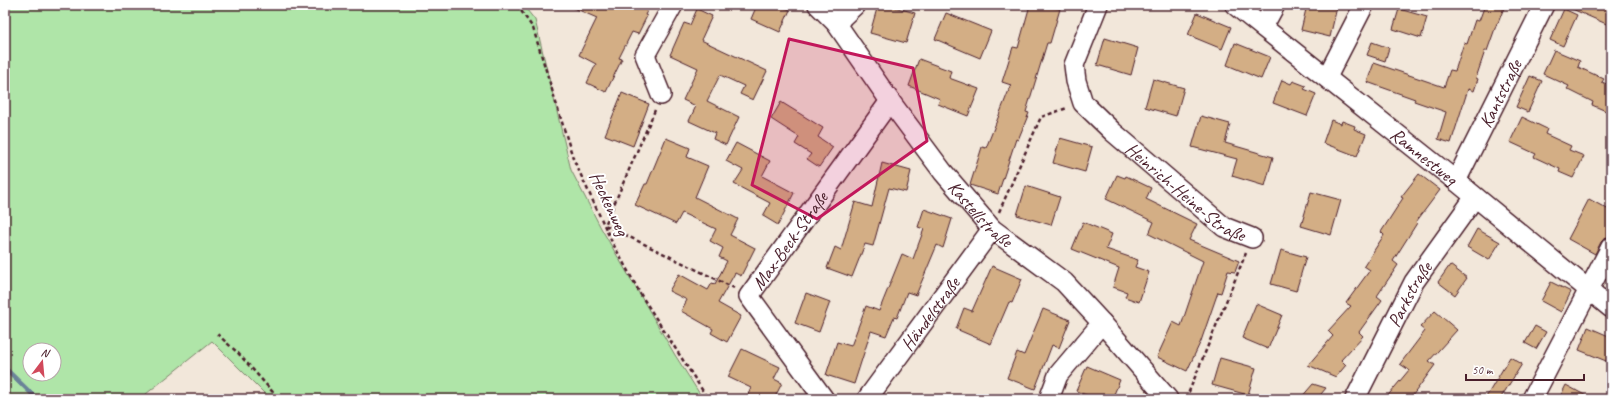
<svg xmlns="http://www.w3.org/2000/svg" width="1616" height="404" font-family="Caveat,sans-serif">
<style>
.green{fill:#afe5a8;stroke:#7c826a;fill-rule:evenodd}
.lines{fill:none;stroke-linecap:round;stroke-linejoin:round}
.stream{stroke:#6a8398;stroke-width:4.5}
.building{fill:#d3ae85;stroke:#4a1f2b}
.minor-casing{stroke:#4a1f2b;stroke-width:22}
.path{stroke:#4a1f2b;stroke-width:2.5;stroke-dasharray:4 3;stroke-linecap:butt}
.minor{stroke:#fff;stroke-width:19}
.marked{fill:#c2185b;fill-opacity:0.2;stroke:#c2185b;stroke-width:3;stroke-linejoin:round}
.labels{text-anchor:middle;stroke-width:4;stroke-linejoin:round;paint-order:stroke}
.street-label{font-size:19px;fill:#4a1f2b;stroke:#fff}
</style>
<rect width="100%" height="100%" fill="#f2e7da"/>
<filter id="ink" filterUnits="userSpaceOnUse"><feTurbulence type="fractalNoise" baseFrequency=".025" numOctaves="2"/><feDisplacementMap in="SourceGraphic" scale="8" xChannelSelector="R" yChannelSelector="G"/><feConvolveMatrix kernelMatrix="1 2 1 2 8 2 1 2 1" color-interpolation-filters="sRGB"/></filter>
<g filter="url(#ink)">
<path class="green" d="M 5,5 L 523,5 L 535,20 L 571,170 L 601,228 L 675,355 L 703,399 L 270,399 L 212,341 L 146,394 L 149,399 L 5,399 ZM 30,350 L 54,350 L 54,374 L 30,374 Z"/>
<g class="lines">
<polyline class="stream" points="5,368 37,399"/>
</g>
<g class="building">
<polygon points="567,5 650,5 645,15 647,16 638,34 632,32 619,58 622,59 606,92 587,83 596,64 579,55 597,18"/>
<polygon points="757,5 779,5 790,10 780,32 751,19"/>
<polygon points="878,5 887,5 915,13 906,43 870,33"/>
<polygon points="1030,5 1044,5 1060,9 1050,43 1047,43 1026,112 1029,113 1018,140 1016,139 998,194 970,185 982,147 986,148 1011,85 1002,82 1013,47 1018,48"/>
<polygon points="1307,5 1329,5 1337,7 1330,37 1301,30"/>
<polygon points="1485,5 1505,5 1498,23 1497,23 1487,51 1485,51 1476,78 1478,79 1474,91 1468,89 1451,143 1438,139 1446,112 1414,101 1415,99 1367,82 1374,63 1444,87 1450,70 1455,71 1464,43 1467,44 1475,20 1479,21"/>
<polygon points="1563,5 1611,5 1611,26"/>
<polygon points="697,9 712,16 701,40 767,71 753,100 740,94 744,86 720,75 707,101 739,117 726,145 713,139 715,133 689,121 696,106 683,100 698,68 670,55 684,23 690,25"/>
<polygon points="1399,9 1427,17 1421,38 1393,29"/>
<polygon points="1564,9 1577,15 1563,46 1550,40"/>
<polygon points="946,13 991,31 980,58 935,39"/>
<polygon points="1197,13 1231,27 1222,49 1188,35"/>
<polygon points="1105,38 1138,48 1131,75 1097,65"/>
<polygon points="1372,42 1389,48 1385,61 1367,55"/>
<polygon points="1235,43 1270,57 1261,79 1227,65"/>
<polygon points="1554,50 1580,61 1578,67 1604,79 1602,82 1611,86 1611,101 1606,111 1592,105 1593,102 1567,89 1569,86 1543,74"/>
<polygon points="919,59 951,71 949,78 979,89 968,116 938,104 940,99 909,86"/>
<polygon points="1530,76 1542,81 1528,112 1516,107"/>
<polygon points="1153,79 1184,88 1176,116 1145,107"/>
<polygon points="1282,80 1291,84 1293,81 1306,86 1304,89 1316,94 1307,116 1273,103"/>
<polygon points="622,93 649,104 633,146 605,135"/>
<polygon points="781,102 823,128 818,137 833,147 819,167 807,159 811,154 795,144 799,137 771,119"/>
<polygon points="1201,116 1230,124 1225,143 1273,157 1265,186 1232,176 1237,159 1192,147"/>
<polygon points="1522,117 1547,129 1545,134 1571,146 1569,150 1584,156 1573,178 1559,172 1560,169 1534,157 1536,154 1510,142"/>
<polygon points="1331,120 1341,124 1342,121 1355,126 1354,129 1366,134 1357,156 1323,143"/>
<polygon points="666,138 690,148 687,157 708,166 695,197 738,219 730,235 755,248 741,276 735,273 718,303 741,316 727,342 711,333 713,329 681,311 687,300 669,291 679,274 708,290 712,283 715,284 727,261 719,257 723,248 710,241 716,229 682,213 676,224 635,205 645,184 647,184"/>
<polygon points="1060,138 1092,147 1085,172 1053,163"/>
<polygon points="736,143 770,161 762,176 794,193 778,225 763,216 770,203 734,184 743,170 726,161"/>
<polygon points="882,163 911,171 906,192 889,188 873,246 865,244 852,277 827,268 835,247 841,250 855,202 872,207"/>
<polygon points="1419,174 1440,190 1416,222 1417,223 1393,261 1398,265 1377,296 1382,300 1359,332 1363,336 1341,360 1346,365 1336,377 1308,365 1333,336 1328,331 1351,306 1346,303 1370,270 1364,266 1384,235 1381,232 1403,198 1401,197"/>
<polygon points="1117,175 1125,178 1126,176 1151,188 1146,199 1197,224 1189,240 1239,261 1235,272 1228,271 1221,293 1218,292 1201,341 1187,371 1157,357 1173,322 1181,326 1203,261 1149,234 1154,222 1106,199"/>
<polygon points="1026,186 1060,197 1051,225 1017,215"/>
<polygon points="1311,192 1341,200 1331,235 1301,226"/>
<polygon points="1589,199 1611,211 1611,236 1605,238 1601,242 1595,254 1568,239"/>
<polygon points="924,209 952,219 943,248 937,245 916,295 907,292 897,318 894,317 886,336 871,331 854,384 826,375 837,342 851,346 866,306 879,311 902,254 913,259 924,229 918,227"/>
<polygon points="1083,222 1112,234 1106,249 1138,260 1135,267 1149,272 1139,302 1125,297 1127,292 1113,287 1119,268 1072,249"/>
<polygon points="1477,229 1500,242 1489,260 1467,247"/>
<polygon points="1281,250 1306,257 1296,291 1271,284"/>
<polygon points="1450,265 1467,278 1455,295 1438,282"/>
<polygon points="992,266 1022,279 1012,303 1009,302 991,344 956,329 964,308 972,311"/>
<polygon points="1551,282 1571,292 1561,312 1541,301"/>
<polygon points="806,293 830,302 819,332 795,323"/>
<polygon points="1256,304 1282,315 1268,349 1242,338"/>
<polygon points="1043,309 1070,320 1059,348 1052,345 1035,389 1007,378 1017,352 1024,355"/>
<polygon points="1435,311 1457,330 1429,361 1435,365 1410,399 1385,399 1409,370 1400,364 1425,331 1420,327"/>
<polygon points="1535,326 1546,332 1536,349 1525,343"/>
<polygon points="1588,327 1611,337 1611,363 1579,350"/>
<polygon points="742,349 780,367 774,379 782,383 774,399 746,399 751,388 728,377"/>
<polygon points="1510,357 1522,364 1500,399 1485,399"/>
<polygon points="1220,358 1256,368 1248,395 1212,385"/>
<polygon points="1087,366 1120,380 1112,399 1096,399 1076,391"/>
<polygon points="1313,384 1326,388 1317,399 1300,399"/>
<polygon points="1566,385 1592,399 1559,399"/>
</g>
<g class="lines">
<g class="minor-casing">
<g id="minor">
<path id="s1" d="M 818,5 L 836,23 L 890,101 L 943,172 L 992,229 L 1064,282 L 1102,323 L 1168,399"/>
<path id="s2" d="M 1098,5 L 1074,65 L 1076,81 L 1083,103 L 1113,132 L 1224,227 L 1252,238"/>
<path id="s3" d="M 1235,5 L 1456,181 L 1611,308"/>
<polyline points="836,23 855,5"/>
<polyline points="1263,27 1275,5"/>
<polyline points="1327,77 1364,5"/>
<polyline points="661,95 645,55 673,5"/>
<path id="s4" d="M 1456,181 L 1544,5"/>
<path id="s5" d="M 824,399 L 749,296 L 890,101"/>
<path id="s6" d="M 867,399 L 992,229"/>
<polyline points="1049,399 1058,375 1102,323"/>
<path id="s7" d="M 1355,399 L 1414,282 L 1475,197"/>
<polyline points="1532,399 1611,247"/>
</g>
</g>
<g class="path">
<polyline points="410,5 411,6"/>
<polyline points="517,5 533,28 573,158 611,240 641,295 708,399"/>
<polyline points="655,110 605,225 734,288"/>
<polyline points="999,212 1041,117 1067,108"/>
<polyline points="217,334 238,353 279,399"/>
<polyline points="1186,399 1246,253"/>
</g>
<use href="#minor" class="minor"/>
</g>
</g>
<path class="marked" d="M 789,39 L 913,68 L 927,141 L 817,219 L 752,185 Z"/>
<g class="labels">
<g class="street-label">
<text dy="7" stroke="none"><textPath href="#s4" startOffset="98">Kantstraße</textPath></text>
<text dy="7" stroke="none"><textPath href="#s3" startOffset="242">Ramnestweg</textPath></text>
<text dy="7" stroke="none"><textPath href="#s2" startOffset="240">Heinrich-Heine-Straße</textPath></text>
<text transform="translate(610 203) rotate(65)" y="7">Heckenweg</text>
<text dy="7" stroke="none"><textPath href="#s1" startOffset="265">Kastellstraße</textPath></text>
<text dy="7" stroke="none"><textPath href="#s5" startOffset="196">Max-Beck-Straße</textPath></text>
<text dy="7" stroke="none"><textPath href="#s7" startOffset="118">Parkstraße</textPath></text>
<text dy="7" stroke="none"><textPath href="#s6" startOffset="106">Händelstraße</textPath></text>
</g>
</g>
<rect width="1616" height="404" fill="none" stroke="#fff" stroke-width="20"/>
<rect x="10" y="10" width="1596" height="384" fill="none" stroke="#4a1f2b" stroke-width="1.5" filter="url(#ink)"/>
<g transform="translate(42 362) rotate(16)"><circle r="19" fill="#ffffff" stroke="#b7a5aa"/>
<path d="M0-3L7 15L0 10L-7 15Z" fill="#d1495b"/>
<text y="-6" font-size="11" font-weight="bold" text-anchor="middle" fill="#4a1f2b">N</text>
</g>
<path d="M1466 374v6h118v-6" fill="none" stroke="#4a1f2b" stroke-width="2"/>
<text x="1472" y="374" font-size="12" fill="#4a1f2b" stroke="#ffffff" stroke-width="3" paint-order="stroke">50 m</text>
</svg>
